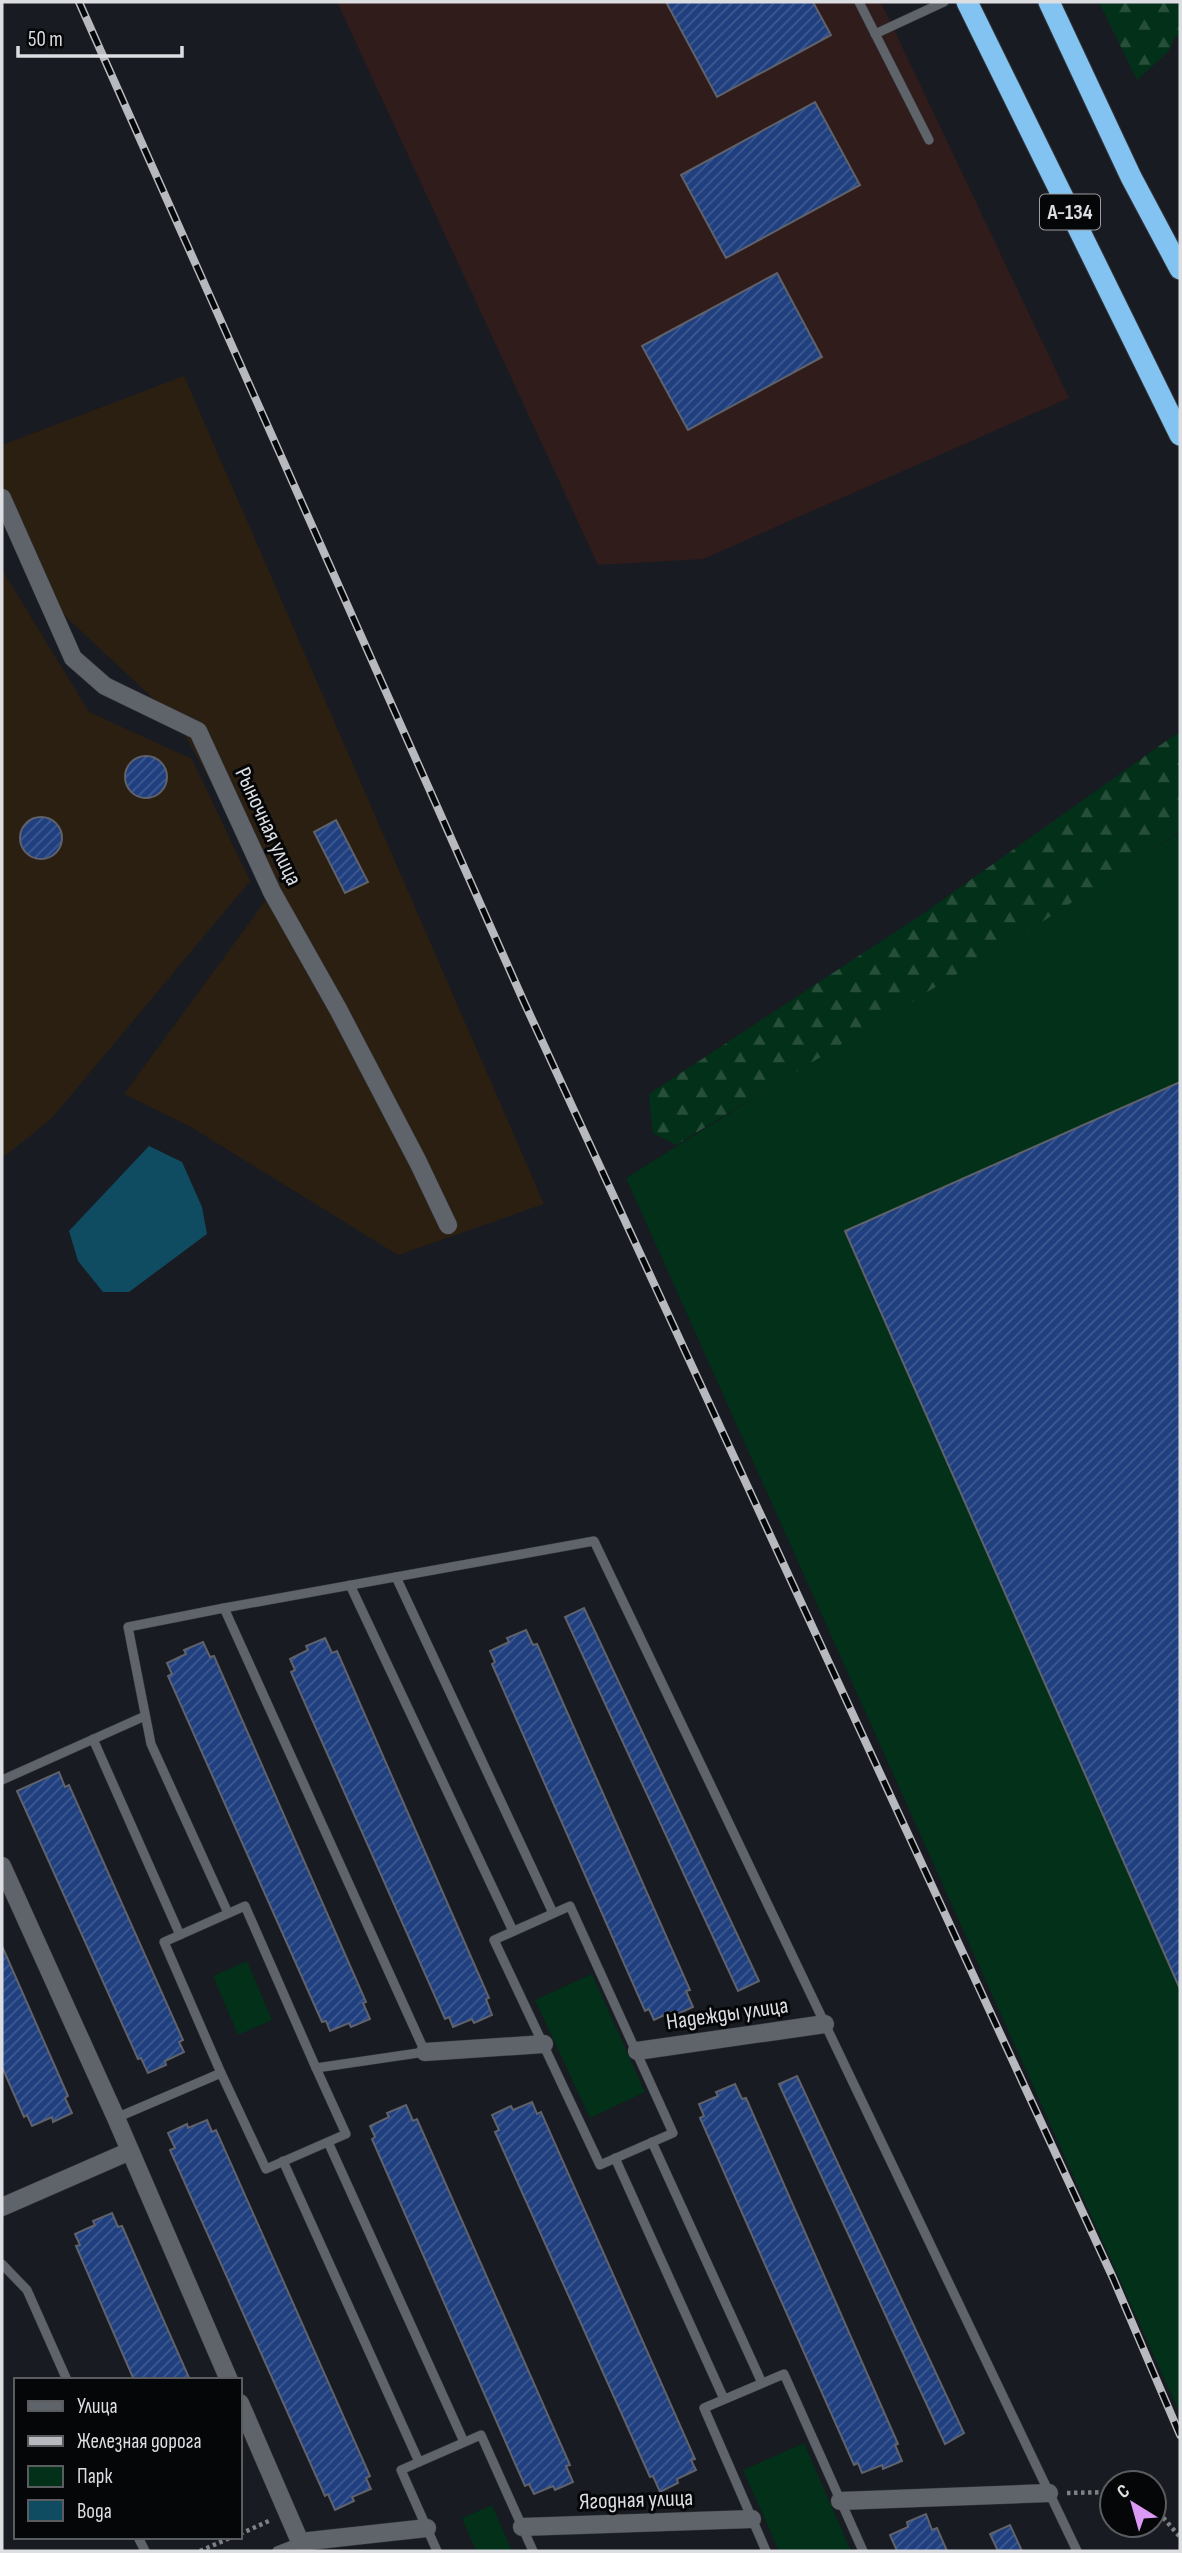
<svg xmlns="http://www.w3.org/2000/svg" width="1182" height="2553" font-family="'Sofia Sans Condensed',sans-serif">
<style>
.commercial{fill:#2f1c1b}
.industrial{fill:#2b1f12}
.green{fill:#023018}
.forest{fill:url(#forest-firs)}
.water{fill:#0f4c61}
.building{fill:url(#building-hatch);stroke:#5f626a;stroke-width:2}
.lines{fill:none;stroke-linecap:round;stroke-linejoin:round}
.lane-casing{stroke:#34363a;stroke-width:10}
.street-casing{stroke:#34363a;stroke-width:19}
.highway-casing{stroke:#34363a;stroke-width:23}
.path{stroke:#7d8085;stroke-width:4.5;stroke-dasharray:3.5 3.5;stroke-linecap:butt}
.lane{stroke:#5f636a;stroke-width:9}
.street{stroke:#5f636a;stroke-width:18}
.highway{stroke:#82c3f2;stroke-width:21}
.rail-casing{stroke:#b7b9be;stroke-width:8}
.rail{stroke:#050608;stroke-width:5;stroke-dasharray:16;stroke-linecap:butt}
.labels{text-anchor:middle;stroke-width:6;stroke-linejoin:round;paint-order:stroke}
.shield{fill:#050608;stroke:#9c9da1;stroke-width:2}
.shield-label{font-size:21px;font-weight:bold;fill:#dcdee2}
.street-label{font-size:23px;fill:#dcdee2;stroke:#050608}
</style>
<defs>
<pattern id="forest-firs" width="22" height="20" patternUnits="userSpaceOnUse" patternTransform="scale(1.75)"><rect width="22" height="20" fill="#023018"/><path d="M5 1l3.5 6h-7zM16 11l3.5 6h-7z" fill="#264e39"/></pattern>
<pattern id="building-hatch" width="6" height="6" patternUnits="userSpaceOnUse" patternTransform="scale(1.75)"><rect width="6" height="6" fill="#203f7f"/><path d="M-1 1l2-2M0 6l6-6M5 7l2-2" fill="none" stroke="#405a91"/></pattern>
</defs>
<rect width="100%" height="100%" fill="#181b21"/>
<polygon class="commercial" points="337,2 881,2 1069,398 703,559 598,565"/>
<g class="industrial">
<polygon points="184,376 544,1204 398,1255 191,1127 124,1094 272,892 177,721 47,599 2,498 2,445"/>
<polygon points="4,573 89,712 192,759 250,881 51,1119 2,1158 2,574"/>
</g>
<g class="green">
<polygon points="1180,832 1180,2414 626,1178"/>
<polygon points="247,1961 272,2020 238,2035 213,1976"/>
<polygon points="592,1974 645,2092 590,2118 535,2000"/>
<polygon points="804,2443 851,2551 779,2551 743,2470"/>
<polygon points="492,2505 512,2551 476,2551 462,2518"/>
</g>
<g class="forest">
<polygon points="1099,2 1180,2 1180,34 1175,37 1168,52 1137,80"/>
<polygon points="1176,734 1180,734 1180,831 1039,924 676,1145 653,1133 649,1094 924,913"/>
</g>
<polygon class="water" points="149,1146 182,1162 202,1207 207,1234 129,1292 103,1292 78,1261 69,1231"/>
<g class="building">
<polygon points="666,2 813,2 831,35 717,97"/>
<polygon points="815,102 860,185 726,258 681,175"/>
<polygon points="777,273 822,357 688,430 642,346"/>
<circle cx="146" cy="777" r="21"/>
<circle cx="41" cy="838" r="21"/>
<polygon points="336,820 368,882 345,893 314,832"/>
<polygon points="1180,1082 1180,1989 845,1231"/>
<polygon points="584,1608 759,1981 738,1991 565,1617"/>
<polygon points="526,1630 533,1645 537,1644 690,1990 686,1991 693,2007 675,2015 673,2011 654,2020 649,2009 645,2011 492,1664 495,1662 490,1651 509,1642 507,1638"/>
<polygon points="325,1638 332,1653 337,1651 489,1998 486,1999 492,2015 474,2023 472,2019 453,2027 449,2017 445,2019 291,1672 295,1670 290,1659 308,1650 306,1646"/>
<polygon points="203,1642 210,1657 214,1656 366,2002 363,2003 370,2019 351,2027 349,2023 330,2031 326,2021 322,2022 168,1676 172,1674 167,1663 186,1654 184,1650"/>
<polygon points="59,1772 65,1787 69,1785 183,2040 179,2042 184,2052 165,2061 166,2065 148,2073 141,2058 138,2059 17,1791"/>
<polygon points="2,1946 68,2096 65,2098 72,2113 53,2122 52,2117 32,2126 27,2115 24,2117 2,2067"/>
<polygon points="797,2076 964,2433 945,2444 779,2084"/>
<polygon points="735,2084 742,2099 746,2098 898,2444 895,2445 902,2461 883,2469 882,2465 862,2473 858,2463 854,2465 700,2118 704,2116 699,2104 718,2096 716,2092"/>
<polygon points="532,2102 537,2114 541,2112 695,2459 691,2460 696,2470 677,2479 678,2483 660,2492 653,2476 650,2477 495,2132 499,2130 492,2115 511,2106 513,2110"/>
<polygon points="406,2105 413,2121 417,2119 570,2465 566,2466 573,2482 555,2490 553,2486 534,2494 529,2484 525,2486 372,2139 375,2137 370,2126 389,2117 387,2113"/>
<polygon points="207,2120 212,2132 216,2130 370,2476 366,2478 371,2489 352,2497 354,2501 335,2510 328,2494 325,2496 170,2150 175,2148 168,2133 187,2124 188,2128"/>
<polygon points="112,2213 118,2227 122,2226 190,2380 134,2380 76,2246 80,2245 75,2234 95,2225 93,2221"/>
<polygon points="926,2514 932,2530 937,2528 947,2551 897,2551 890,2535 908,2527 907,2522"/>
<polygon points="1010,2525 1022,2551 998,2551 990,2534"/>
</g>
<g class="lines">
<g class="lane-casing">
<g id="lane">
<polyline points="859,2 929,140"/>
<polyline points="875,34 944,2"/>
<polyline points="396,1577 553,1913"/>
<polyline points="350,1585 513,1931"/>
<polyline points="224,1608 594,1541 1077,2551"/>
<polyline points="93,1739 180,1935"/>
<polyline points="2,1780 145,1716"/>
<polygon points="570,1906 673,2133 600,2165 494,1940"/>
<polyline points="221,2073 266,2169 346,2134 316,2068"/>
<polyline points="116,2118 221,2073 164,1942 245,1906 316,2068 425,2052 224,1608 128,1627 151,1744 228,1913"/>
<polyline points="328,2142 464,2442"/>
<polyline points="652,2142 762,2383"/>
<polyline points="615,2158 724,2399"/>
<polyline points="283,2161 419,2462"/>
<polyline points="2,2264 27,2290 67,2380"/>
<polyline points="138,2537 145,2551"/>
<polyline points="277,2551 300,2542"/>
<polyline points="437,2551 401,2470 481,2435 533,2551"/>
<polyline points="766,2551 704,2408 784,2374 863,2551"/>
</g>
</g>
<g class="street-casing">
<g id="street">
<polyline points="2,498 73,658 105,686 198,731 272,892 338,1009 418,1162 448,1225"/>
<polyline points="2,1866 116,2118 229,2380"/>
<polyline points="637,2051 825,2024"/>
<polyline points="425,2052 544,2044"/>
<polyline points="2,2207 130,2151"/>
<polyline points="240,2403 304,2551"/>
<polyline points="840,2501 1049,2493"/>
<polyline points="522,2527 752,2519"/>
<polyline points="300,2542 427,2528"/>
</g>
</g>
<g class="highway-casing">
<g id="highway">
<polyline points="967,2 1180,435"/>
<polyline points="1049,2 1131,177 1180,269"/>
</g>
</g>
<g class="path">
<polyline points="1067,2493 1112,2492"/>
<polyline points="1154,2507 1180,2537"/>
<polyline points="240,2534 271,2520"/>
<polyline points="200,2551 232,2537"/>
</g>
<use href="#lane" class="lane"/>
<use href="#street" class="street"/>
<use href="#highway" class="highway"/>
<g class="rail-casing">
<polyline id="rail" points="79,2 524,1002 1113,2278 1180,2435"/>
</g>
<use href="#rail" class="rail"/>
</g>
<g class="labels">
<rect class="shield" x="1040" y="194.5" width="60" height="35" rx="5"/>
<g class="shield-label">
<text x="1070" y="219">А-134</text>
</g>
<g class="street-label">
<text transform="translate(269 826) rotate(65)" y="8">Рыночная улица</text>
<text transform="translate(727 2013) rotate(-8)" y="8">Надежды улица</text>
<text transform="translate(636 2499) rotate(-2)" y="8">Ягодная улица</text>
</g>
</g>
<rect width="1182" height="2553" fill="none" stroke="#dcdee2" stroke-width="7"/>
<rect x="14" y="2378" width="228" height="161" fill="#050608" stroke="#5b5c5f" stroke-width="2"/>
<rect x="28" y="2401" width="35" height="10" fill="#5f636a" stroke="#5b5c5f" stroke-width="2"/>
<text x="77" y="2413" font-size="21" fill="#dcdee2">Улица</text>
<rect x="28" y="2436" width="35" height="10" fill="#b7b9be" stroke="#5b5c5f" stroke-width="2"/>
<text x="77" y="2448" font-size="21" fill="#dcdee2">Железная дорога</text>
<rect x="28" y="2466" width="35" height="21" fill="#023018" stroke="#5b5c5f" stroke-width="2"/>
<text x="77" y="2483" font-size="21" fill="#dcdee2">Парк</text>
<rect x="28" y="2500" width="35" height="21" fill="#0f4c61" stroke="#5b5c5f" stroke-width="2"/>
<text x="77" y="2518" font-size="21" fill="#dcdee2">Вода</text>
<g transform="translate(1133 2504) rotate(323)"><circle r="33" fill="#050608" stroke="#5b5c5f" stroke-width="2"/>
<path d="M0-5L12 26L0 18L-12 26Z" fill="#db99f5"/>
<text y="-10" font-size="19" font-weight="bold" text-anchor="middle" fill="#dcdee2">С</text>
</g>
<path d="M18 46v10h164v-10" fill="none" stroke="#dcdee2" stroke-width="3.5"/>
<text x="28" y="46" font-size="21" fill="#dcdee2" stroke="#050608" stroke-width="5" paint-order="stroke">50 m</text>
</svg>
